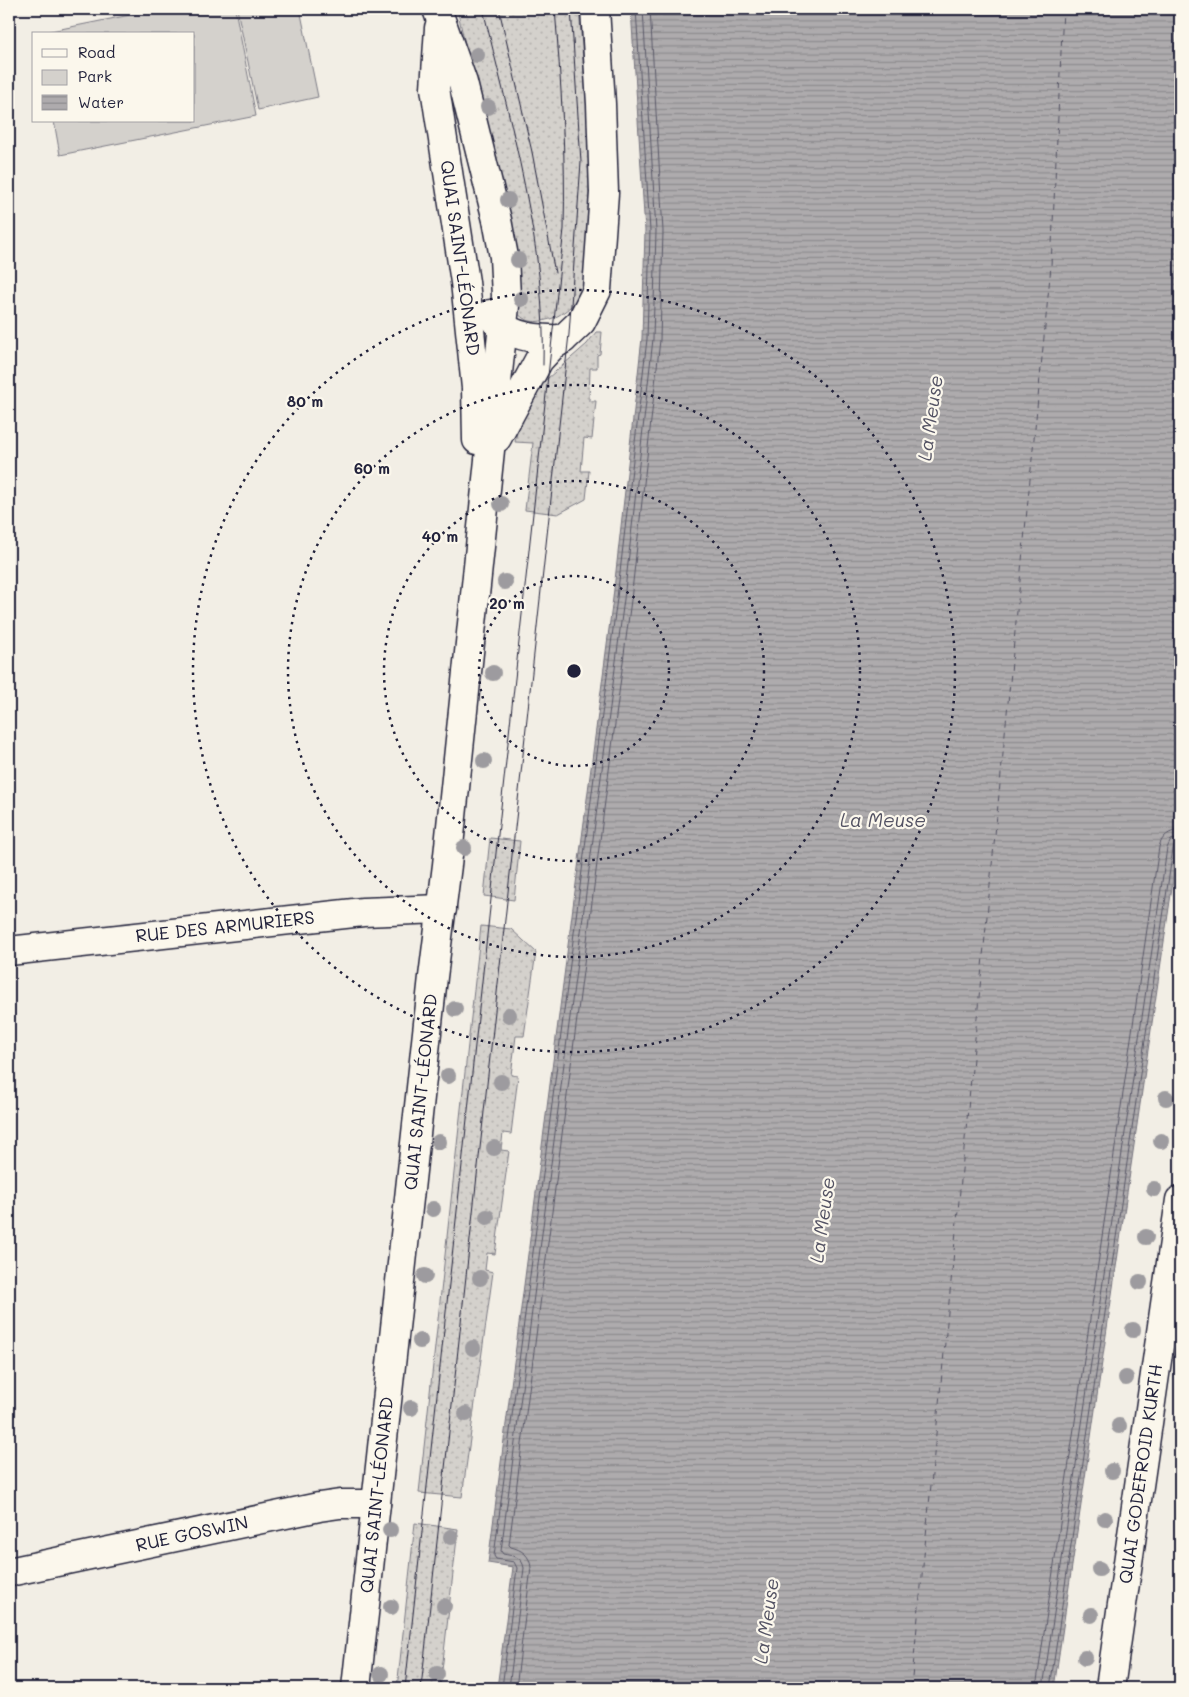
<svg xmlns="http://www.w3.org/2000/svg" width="1189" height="1697" font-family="Mali,sans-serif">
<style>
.grass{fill:url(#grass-dots);stroke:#7b7a84}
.green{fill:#d4d1cc;stroke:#7b7a84}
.water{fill:url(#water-rules);stroke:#76747f}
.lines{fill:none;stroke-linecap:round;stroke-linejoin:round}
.shore{stroke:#5a5969;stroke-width:1}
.ferry{stroke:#535263;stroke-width:1;stroke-dasharray:6 5;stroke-linecap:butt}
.street-casing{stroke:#22223b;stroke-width:31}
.secondary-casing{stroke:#22223b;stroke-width:31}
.street{stroke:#fbf7ec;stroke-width:28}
.secondary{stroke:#fbf7ec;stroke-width:28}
.tram{stroke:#22223b;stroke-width:1}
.tree{fill:#9d9b9f}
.ring{fill:none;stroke:#22223b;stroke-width:2.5;stroke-dasharray:2.5 5}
.labels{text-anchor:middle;stroke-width:4.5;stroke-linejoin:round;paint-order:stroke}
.street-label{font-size:18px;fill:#22223b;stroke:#fbf7ec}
.water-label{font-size:19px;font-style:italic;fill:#535263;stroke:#fbf7ec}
.centre{fill:#22223b;stroke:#fbf7ec;stroke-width:2.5}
.ring-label{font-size:15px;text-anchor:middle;font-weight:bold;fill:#22223b;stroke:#fbf7ec;stroke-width:4.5;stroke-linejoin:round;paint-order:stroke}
</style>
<defs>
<pattern id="grass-dots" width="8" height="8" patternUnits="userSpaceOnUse" patternTransform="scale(1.25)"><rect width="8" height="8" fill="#d4d1cc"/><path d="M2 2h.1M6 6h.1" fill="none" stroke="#b6b3b0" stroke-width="1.8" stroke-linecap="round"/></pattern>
<pattern id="water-rules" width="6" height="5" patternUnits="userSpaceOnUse" patternTransform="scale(1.25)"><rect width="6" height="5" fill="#aeabad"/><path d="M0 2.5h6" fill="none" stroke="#8d8b8e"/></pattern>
</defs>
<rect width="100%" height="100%" fill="#f2eee5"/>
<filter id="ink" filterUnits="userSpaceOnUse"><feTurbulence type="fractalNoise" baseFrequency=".02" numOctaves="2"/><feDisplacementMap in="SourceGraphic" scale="10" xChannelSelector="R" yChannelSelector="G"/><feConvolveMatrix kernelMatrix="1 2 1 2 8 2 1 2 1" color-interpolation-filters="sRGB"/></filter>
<g filter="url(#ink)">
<g class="grass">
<path d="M 457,9 L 579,9 C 585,87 594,166 586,244 C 585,257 586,273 583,286 C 578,303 562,317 546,320 C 531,324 521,320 514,308 L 492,161 Z"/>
<polygon points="596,332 602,332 600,354 597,355 597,368 590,368 589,401 596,401 592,439 584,438 581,471 589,471 586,499 558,514 525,510 533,443 515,442 519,423 540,385 587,344"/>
<polygon points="490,838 520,841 514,900 484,896"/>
<polygon points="481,926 511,929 536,952 524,1036 516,1036 511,1075 518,1076 511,1134 503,1133 501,1150 509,1151 495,1254 487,1253 485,1270 493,1272 462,1497 419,1493"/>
<polygon points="415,1523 458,1529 440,1688 397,1688"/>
</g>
<g class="green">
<polygon points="160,9 235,9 256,116 60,155 54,121 194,121 194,34 36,34"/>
<polygon points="237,9 300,9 318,97 258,110"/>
</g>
<polygon class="water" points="631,9 1180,9 1180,833 1054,1688 497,1688 513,1567 488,1563 613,598 642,338 645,231"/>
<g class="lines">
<g class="shore">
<polyline points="502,1688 517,1568 514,1562 496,1559 494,1556 617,598 647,339 650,231 636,9"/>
<path d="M 509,1688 L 524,1568 C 522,1556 513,1556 503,1554 L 501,1551 L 624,599 L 653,339 L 656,231 L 643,9"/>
<path d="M 516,1688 L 531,1568 C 530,1555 522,1550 511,1547 L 509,1545 L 631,600 L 660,340 L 663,231 L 650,9"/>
<path d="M 1036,1688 L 1159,847 C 1162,836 1169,831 1180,830"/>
<polyline points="1043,1688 1167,848 1171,840 1180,838"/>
<polyline points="1050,1688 1173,849 1175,845 1180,844"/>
</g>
<polyline class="ferry" points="911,1688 1051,266 1063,9"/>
<g class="street-casing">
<g id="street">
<polyline points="9,951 363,912 442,909"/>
<polyline points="9,1572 319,1507 340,1504 376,1504"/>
<polyline points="1110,1688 1180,1200"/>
</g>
</g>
<g class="secondary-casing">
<g id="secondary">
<polyline points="439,28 435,88 465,282 476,388 477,440"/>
<path d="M 490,314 C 505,337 538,340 563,339"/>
<polyline points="497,438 539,360 552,346 563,339 581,322 597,290 604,193 601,104 595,9"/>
<polyline points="356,1688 433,977 447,865 506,296 504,257 497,220 463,83 437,9"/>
</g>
</g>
<use href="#street" class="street"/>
<use href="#secondary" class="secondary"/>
<g class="tram">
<path d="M 483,9 C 510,121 547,249 543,365"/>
<polyline points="499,9 532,152 555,273"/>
<path d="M 405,1688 L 564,229 C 566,155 561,82 555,9"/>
<polyline points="421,1688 569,334 581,162 571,9"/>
</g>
</g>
<g class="tree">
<circle cx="477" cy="55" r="8"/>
<circle cx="488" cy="107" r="8"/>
<circle cx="508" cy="200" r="8"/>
<circle cx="518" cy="260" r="8"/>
<circle cx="521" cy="299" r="8"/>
<circle cx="501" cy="504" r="8"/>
<circle cx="505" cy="582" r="8"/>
<circle cx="493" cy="673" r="8"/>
<circle cx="484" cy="761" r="8"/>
<circle cx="464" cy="848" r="8"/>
<circle cx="455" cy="1009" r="8"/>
<circle cx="509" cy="1015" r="8"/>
<circle cx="448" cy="1076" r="8"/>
<circle cx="501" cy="1082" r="8"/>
<circle cx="1166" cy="1098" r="8"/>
<circle cx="1161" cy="1141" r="8"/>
<circle cx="439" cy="1142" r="8"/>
<circle cx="494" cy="1148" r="8"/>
<circle cx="1154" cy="1189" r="8"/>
<circle cx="433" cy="1209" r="8"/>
<circle cx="487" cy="1217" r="8"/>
<circle cx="1146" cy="1237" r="8"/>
<circle cx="425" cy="1276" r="8"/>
<circle cx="480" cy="1278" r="8"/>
<circle cx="1140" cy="1282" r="8"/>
<circle cx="1133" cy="1330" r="8"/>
<circle cx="420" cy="1341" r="8"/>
<circle cx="473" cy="1348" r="8"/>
<circle cx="1126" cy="1378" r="8"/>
<circle cx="411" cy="1408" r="8"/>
<circle cx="466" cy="1414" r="8"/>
<circle cx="1119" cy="1426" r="8"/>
<circle cx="1112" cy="1471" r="8"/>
<circle cx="1105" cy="1519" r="8"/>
<circle cx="390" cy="1530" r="8"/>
<circle cx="451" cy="1537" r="8"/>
<circle cx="1099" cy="1569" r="8"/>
<circle cx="444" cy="1606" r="8"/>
<circle cx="391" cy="1607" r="8"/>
<circle cx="1091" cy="1615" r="8"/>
<circle cx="1085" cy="1658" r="8"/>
<circle cx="381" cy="1674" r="8"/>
<circle cx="437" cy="1674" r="8"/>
</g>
</g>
<g class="ring">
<circle cx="574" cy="671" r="95"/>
<circle cx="574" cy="671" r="190"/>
<circle cx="574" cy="671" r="286"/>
<circle cx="574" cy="671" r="381"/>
</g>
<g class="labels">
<g class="street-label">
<text transform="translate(460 258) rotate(82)" y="6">QUAI SAINT-LÉONARD</text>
<text transform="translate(225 927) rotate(-6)" y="6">RUE DES ARMURIERS</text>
<text transform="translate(421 1092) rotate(-84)" y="6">QUAI SAINT-LÉONARD</text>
<text transform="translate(1141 1474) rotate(-82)" y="6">QUAI GODEFROID KURTH</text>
<text transform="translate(377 1495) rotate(-84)" y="6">QUAI SAINT-LÉONARD</text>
<text transform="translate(192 1534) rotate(-12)" y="6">RUE GOSWIN</text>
</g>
<g class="water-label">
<text transform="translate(930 418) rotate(-82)" y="7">La Meuse</text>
<text x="883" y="827">La Meuse</text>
<text transform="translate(822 1220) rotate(-82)" y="7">La Meuse</text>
<text transform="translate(766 1621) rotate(-82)" y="7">La Meuse</text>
</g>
</g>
<circle cx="574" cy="671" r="8" class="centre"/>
<g class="ring-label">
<text x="305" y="407">80 m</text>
<text x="372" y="474">60 m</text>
<text x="440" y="542">40 m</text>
<text x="507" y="609">20 m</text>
</g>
<rect width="1189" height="1697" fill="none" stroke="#fbf7ec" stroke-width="30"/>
<rect x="15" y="15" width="1159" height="1667" fill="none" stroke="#22223b" stroke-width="2" filter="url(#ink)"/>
<rect x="32" y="32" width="162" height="90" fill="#fbf7ec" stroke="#a4a2a5"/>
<rect x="42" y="49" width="25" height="8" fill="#fbf7ec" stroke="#a4a2a5"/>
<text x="78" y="58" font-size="15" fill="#22223b">Road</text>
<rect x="42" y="70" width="25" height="15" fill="#d4d1cc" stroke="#a4a2a5"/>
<text x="78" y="82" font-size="15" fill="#22223b">Park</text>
<rect x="42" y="95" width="25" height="15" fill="url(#water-rules)" stroke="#a4a2a5"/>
<text x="78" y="108" font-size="15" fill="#22223b">Water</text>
</svg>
